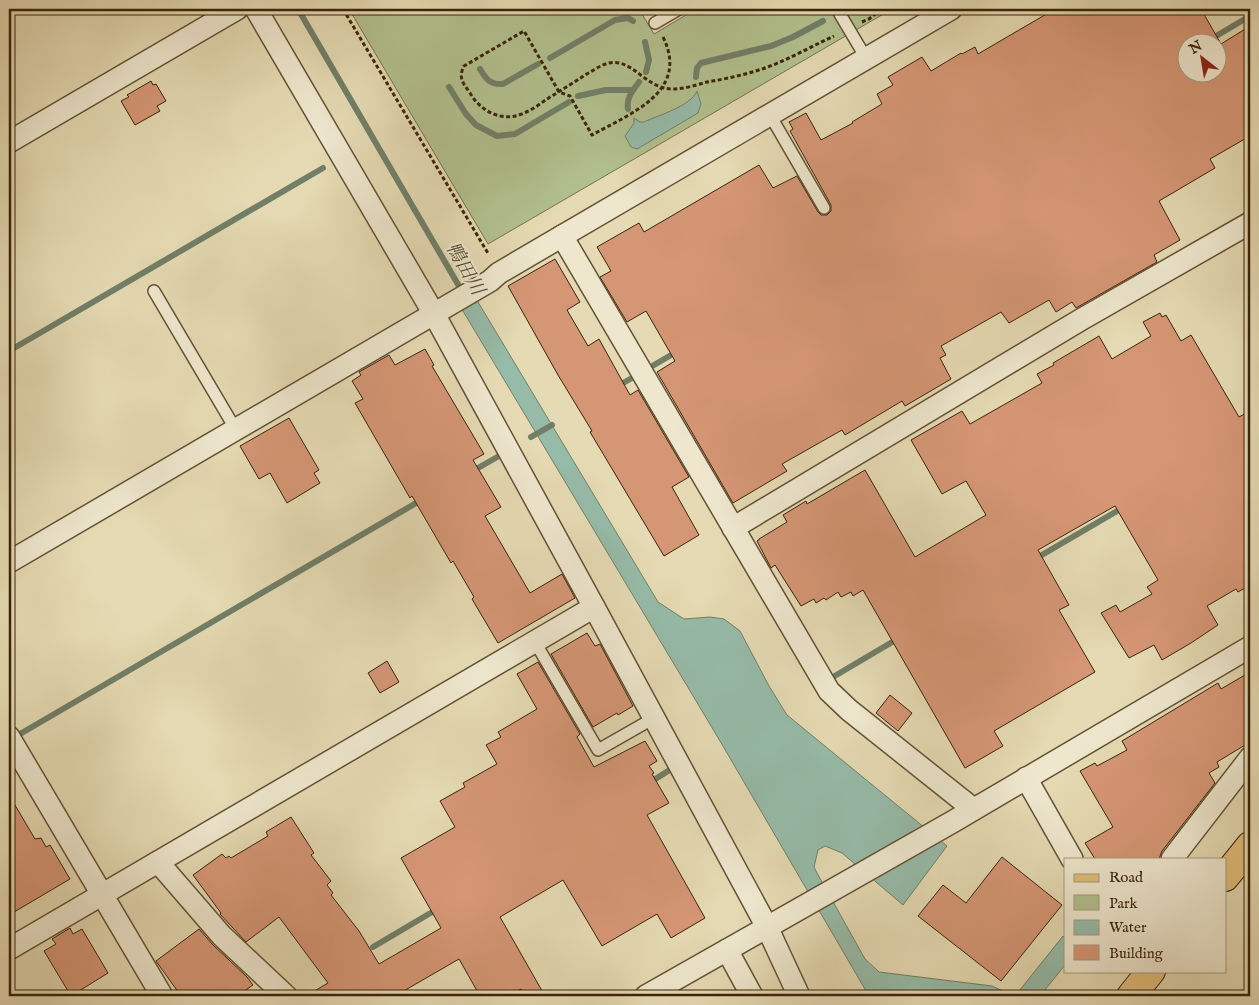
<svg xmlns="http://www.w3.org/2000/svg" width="1259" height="1005" font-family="'IM FELL English','Noto Serif JP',serif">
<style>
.green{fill:#b2c08e;stroke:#76724c}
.water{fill:#96bba8;stroke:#717f68}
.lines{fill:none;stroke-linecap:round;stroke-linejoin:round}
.stream{stroke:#717f68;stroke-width:6}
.building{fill:#d59675;stroke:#392409;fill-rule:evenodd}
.lane-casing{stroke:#645234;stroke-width:14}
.street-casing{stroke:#645234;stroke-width:24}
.primary-casing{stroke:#392409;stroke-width:30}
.path{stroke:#392409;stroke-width:3;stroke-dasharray:4 2.5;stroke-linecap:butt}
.lane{stroke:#eee7ce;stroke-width:11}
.street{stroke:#eee7ce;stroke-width:21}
.primary{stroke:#e2bd7a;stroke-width:28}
.labels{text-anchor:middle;stroke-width:4;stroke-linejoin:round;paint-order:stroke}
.water-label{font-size:19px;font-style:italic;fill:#504a31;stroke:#eee7ce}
</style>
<rect width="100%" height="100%" fill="#e5dab3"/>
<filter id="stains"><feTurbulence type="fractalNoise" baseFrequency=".004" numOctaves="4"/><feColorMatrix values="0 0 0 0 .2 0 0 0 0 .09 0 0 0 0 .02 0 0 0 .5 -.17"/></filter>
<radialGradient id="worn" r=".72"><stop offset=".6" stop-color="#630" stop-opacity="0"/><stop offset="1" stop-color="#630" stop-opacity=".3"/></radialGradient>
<polygon class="green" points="349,9 639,9 654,34 696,9 892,9 488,244"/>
<g class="water">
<path d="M 697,91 L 701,104 L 698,113 L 637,149 L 631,147 L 625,136 L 634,123 L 634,118 L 640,122 L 644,122 C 659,115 691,106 697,91 Z"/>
<polygon points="475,297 658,602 684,619 710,617 724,619 740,631 769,686 787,715 947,846 903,905 842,853 825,846 818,850 814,867 817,873 865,959 879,972 992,986 1003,991 998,996 869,996 720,741 460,306"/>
<polygon points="1063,936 1065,938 1065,965 1040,996 1015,996"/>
</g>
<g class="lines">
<g class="stream">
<polyline points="298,9 463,293"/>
<polyline points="645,42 649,60 646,72"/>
<polyline points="1206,42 1250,16"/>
<polyline points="550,58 615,20 628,18 633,21"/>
<path d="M 480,69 C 486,79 490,85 503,84 L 538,64"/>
<polyline points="696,77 697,68 701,63 771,46 793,37 823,21"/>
<polyline points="449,87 466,114 476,125 497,136 515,134 569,102"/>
<polyline points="578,96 606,90 633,90"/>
<path d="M 628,109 C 626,98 633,90 639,82"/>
<polyline points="9,351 323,168"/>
<polyline points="654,365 678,351"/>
<polyline points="623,383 632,378"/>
<polyline points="531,437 552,425"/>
<polyline points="471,472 499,456"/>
<polyline points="1035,559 1124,507"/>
<polyline points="833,677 899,638"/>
<polyline points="20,734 423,499"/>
<polyline points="649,783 668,771"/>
<polyline points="373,947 439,908"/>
</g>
</g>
<g class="building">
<path d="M 1055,9 L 1085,9 L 1088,15 L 1098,9 L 1201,9 L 1221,44 L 1250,26 L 1250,136 L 1210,159 L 1215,168 L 1159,201 L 1180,240 L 1154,255 L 1157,262 L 1076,308 L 1072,302 L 1056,312 L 1049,300 L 1009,323 L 1001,312 L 973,328 L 941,346 L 946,355 L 940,358 L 951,379 L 905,406 L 902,401 L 845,435 L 842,430 L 782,464 L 787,471 L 733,503 L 657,372 L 675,361 L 646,311 L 627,322 L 600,277 L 611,271 L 597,247 L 639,223 L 644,232 L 759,165 L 773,188 L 797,176 L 818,212 L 821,215 L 827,215 L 831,211 L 831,205 L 790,131 L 793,129 L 789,122 L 806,113 L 821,140 L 853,123 L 852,122 L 882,104 L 877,94 L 893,85 L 888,77 L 922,57 L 931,71 L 961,53 L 962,54 L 975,47 L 978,54 ZM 1186,42 L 1216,42 L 1216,72 L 1186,72 Z"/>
<polygon points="151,81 153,85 156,84 166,101 157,106 160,111 135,125 121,101 129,97 127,95"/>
<polygon points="555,259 580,302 567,310 588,346 599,339 630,395 638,390 689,477 672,487 699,535 664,556 602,452 590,432 592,431 558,375 508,286"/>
<polygon points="1160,313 1162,317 1166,315 1181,341 1191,335 1239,417 1250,411 1250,585 1238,592 1236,589 1207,606 1218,625 1191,643 1162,660 1154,645 1129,658 1101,613 1116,605 1120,612 1152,594 1147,587 1158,580 1115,506 1038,550 1069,605 1059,610 1095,672 994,731 1003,746 965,768 863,590 853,596 851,592 841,597 838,592 826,600 824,598 816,603 814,599 801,606 775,565 771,568 757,541 759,540 759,539 787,522 783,515 806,501 807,504 865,470 915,557 986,515 966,481 942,494 911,440 962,411 970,424 1042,383 1037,374 1054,365 1053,363 1099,336 1112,359 1151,336 1143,322"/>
<polygon points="425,349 434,365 432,366 484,454 473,460 501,507 485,516 530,593 562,574 575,598 498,643 472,599 474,597 453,561 451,563 412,496 410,498 355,403 363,399 352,381 361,375 359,372 389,355 395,365"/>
<polygon points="289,418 319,470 314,473 320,483 287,503 270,473 259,479 240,446"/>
<polygon points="587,633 595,646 600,644 633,706 618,715 617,713 593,727 551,654"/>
<polygon points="387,661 399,682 380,693 368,673"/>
<polygon points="538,662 580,734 577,737 594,767 645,741 657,761 649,766 654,773 652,774 669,803 647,815 705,918 671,938 657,914 602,946 563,880 500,917 545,996 526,996 521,989 508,996 480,996 459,959 395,996 306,996 328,983 279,917 246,942 220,914 221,913 193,875 222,854 226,858 229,856 231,858 268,836 266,832 291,817 314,853 311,855 331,881 327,885 333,893 331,895 359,931 379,964 441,928 401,858 455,827 440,801 465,787 463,783 497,764 486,745 501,737 498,732 537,709 517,674"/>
<polygon points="1250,672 1250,742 1217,762 1219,767 1209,773 1215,783 1162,851 1159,859 1095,859 1085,843 1113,827 1080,771 1095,763 1097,766 1127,750 1122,741 1218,683 1221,689"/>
<polygon points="890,695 912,713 898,731 876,713"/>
<polygon points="9,795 35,839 41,838 46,847 50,845 70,879 9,915"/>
<polygon points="1002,857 1062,905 1001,981 918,916 943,885 966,903"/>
<polygon points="70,928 73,934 82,929 108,973 71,996 44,951 56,944 52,939"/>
<polygon points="199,929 213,945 247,977 253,985 237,996 181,996 156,961"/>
</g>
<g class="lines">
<g class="lane-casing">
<g id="lane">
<polyline points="837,9 866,58"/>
<polyline points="655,23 679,9"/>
<polyline points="770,115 824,208"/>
<polyline points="154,291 236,430"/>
<polyline points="535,642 598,750 654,718"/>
</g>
</g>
<g class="street-casing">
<g id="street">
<polyline points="256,9 434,314 594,607 767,927 799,996"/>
<polyline points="9,142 237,9"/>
<polyline points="562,236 829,691 849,710 972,808"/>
<polyline points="733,528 1082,319 1250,223"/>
<polyline points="9,562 490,281 499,273 951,9"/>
<polyline points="9,737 162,996"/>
<polyline points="1026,778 1072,859"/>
<polyline points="1172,859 1250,758"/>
<polyline points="158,862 222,936 286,996"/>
<polyline points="9,949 594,607"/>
<polyline points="727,950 752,996"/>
<polyline points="646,996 954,821 1250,647"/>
</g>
</g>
<g class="primary-casing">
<g id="primary">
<polyline points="1225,877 1250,846"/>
<polyline points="1131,996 1151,971"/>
</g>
</g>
<g class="path">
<polyline points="343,9 489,255"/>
<polyline points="862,22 869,19 881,9"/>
<path d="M 663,37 C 690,92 631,113 592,135 L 570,96 L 559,92 L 524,31 L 464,66 C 458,78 463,83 470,93 C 481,112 503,123 524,113 C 532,110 540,104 547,99 C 560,91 573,83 585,75 C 593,71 600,65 609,63 C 633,58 645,89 673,89 C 684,89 696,85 707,82 C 725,79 744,75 762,69 C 786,61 810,47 834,36"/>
</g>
<use href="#lane" class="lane"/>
<use href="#street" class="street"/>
<use href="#primary" class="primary"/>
</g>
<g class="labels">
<g class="water-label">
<text transform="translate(466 268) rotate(60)" y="7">鴨田川</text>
</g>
</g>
<rect width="1259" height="1005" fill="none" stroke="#e5dab3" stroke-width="30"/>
<rect x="10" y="10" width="1239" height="985" fill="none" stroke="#392409" stroke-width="2.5"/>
<rect x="15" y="15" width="1229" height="975" fill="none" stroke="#392409"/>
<rect x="1064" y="858" width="162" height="115" fill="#eee7ce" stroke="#a6997f"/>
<rect x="1074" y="874" width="25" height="8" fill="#e2bd7a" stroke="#a6997f"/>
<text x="1109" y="882" font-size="15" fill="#392409">Road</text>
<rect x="1074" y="895" width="25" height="15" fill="#b2c08e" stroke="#a6997f"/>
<text x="1109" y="908" font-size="15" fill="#392409">Park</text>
<rect x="1074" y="920" width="25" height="15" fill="#96bba8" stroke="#a6997f"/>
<text x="1109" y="932" font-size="15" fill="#392409">Water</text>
<rect x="1074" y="945" width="25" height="15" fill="#d59675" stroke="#a6997f"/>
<text x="1109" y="958" font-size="15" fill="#392409">Building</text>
<g transform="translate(1202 58) rotate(329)"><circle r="24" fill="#eee7ce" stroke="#a6997f"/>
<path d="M0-4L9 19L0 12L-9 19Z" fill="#8f2418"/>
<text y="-8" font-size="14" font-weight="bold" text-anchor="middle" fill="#392409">N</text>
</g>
<rect width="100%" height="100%" filter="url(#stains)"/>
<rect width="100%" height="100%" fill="url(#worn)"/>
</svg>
